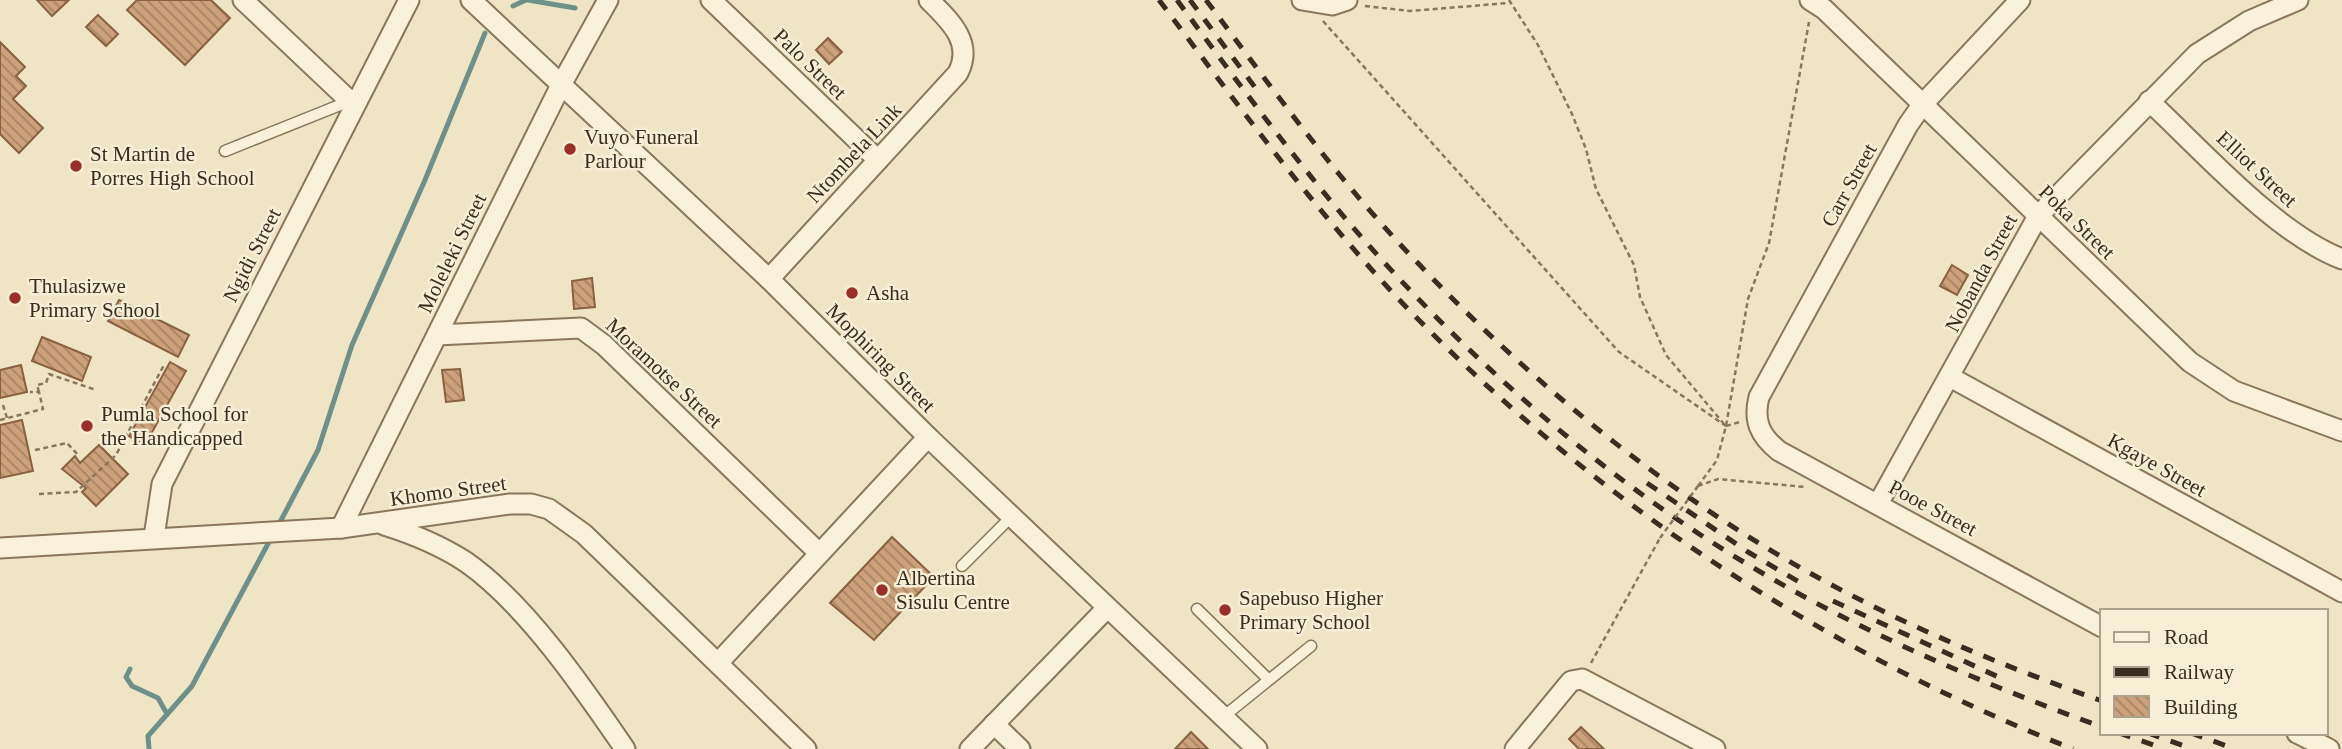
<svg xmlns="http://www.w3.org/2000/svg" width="2342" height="749" font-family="Georgia,serif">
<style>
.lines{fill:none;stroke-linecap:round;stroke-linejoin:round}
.stream{stroke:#6d918a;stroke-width:5}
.building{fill:url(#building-back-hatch);stroke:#896140;stroke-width:2}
.service-casing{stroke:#8a765b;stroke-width:13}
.minor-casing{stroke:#8a765b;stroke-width:23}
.path{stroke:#8a765b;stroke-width:2.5;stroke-dasharray:5 3.5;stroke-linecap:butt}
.service{stroke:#f9f1d9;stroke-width:10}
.minor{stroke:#f9f1d9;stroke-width:19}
.rail{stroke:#3a2d1f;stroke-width:5;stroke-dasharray:12 12;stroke-linecap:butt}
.path-bridge{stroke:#8a765b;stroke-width:2.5;stroke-dasharray:5 3.5;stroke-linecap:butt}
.poi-dot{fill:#9a2f2a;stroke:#f6eed5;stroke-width:2.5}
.labels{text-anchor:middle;stroke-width:5;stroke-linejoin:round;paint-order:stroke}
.street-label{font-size:21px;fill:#3a2d1f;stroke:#f6eed5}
.poi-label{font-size:21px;fill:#3a2d1f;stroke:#f6eed5;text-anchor:start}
</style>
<defs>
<pattern id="building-back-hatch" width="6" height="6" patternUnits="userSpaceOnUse" patternTransform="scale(1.75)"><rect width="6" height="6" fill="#cda17b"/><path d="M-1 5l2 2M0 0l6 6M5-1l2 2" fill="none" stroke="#a78464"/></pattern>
</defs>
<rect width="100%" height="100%" fill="#efe5c5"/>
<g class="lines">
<g class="stream">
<polyline points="528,0 575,8"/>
<polyline points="513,6 526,0"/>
<polyline points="278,526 318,450 352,345 425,180 485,33"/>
<polyline points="130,669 126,677 132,686 158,698 167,714"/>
<polyline points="149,749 148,736 192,686 271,538"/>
</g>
</g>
<g class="building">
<polygon points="37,0 69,0 52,16"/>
<polygon points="137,0 211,0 230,18 185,65 127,10"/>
<polygon points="98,15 118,34 106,46 86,27"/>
<polygon points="828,38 842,52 829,64 816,50"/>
<polygon points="0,42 25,67 16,76 26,86 13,99 43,128 19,153 0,134"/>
<polygon points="1952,265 1968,275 1957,295 1940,286"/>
<polygon points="592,278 595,307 574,309 572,281"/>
<polygon points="119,300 189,335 178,357 108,321"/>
<polygon points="42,337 91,357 82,381 32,361"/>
<polygon points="170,362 186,371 145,445 129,436"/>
<polygon points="21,365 27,392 0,398 0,370"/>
<polygon points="460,369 464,400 446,402 442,370"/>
<polygon points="22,420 33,471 0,478 0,425"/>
<polygon points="99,445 128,474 96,506 82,492 86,488 62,469 75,456 80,463"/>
<polygon points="892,537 934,577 874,640 830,603"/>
<polygon points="1581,727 1604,749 1579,749 1569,739"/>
<polygon points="1191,732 1208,749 1175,749"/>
</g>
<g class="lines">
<g class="service-casing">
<g id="service">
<polyline points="225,151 350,101"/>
<polyline points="962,566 1011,517"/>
<polyline points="1197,609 1268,679"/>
<polyline points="1223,717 1311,646"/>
</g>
</g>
<g class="minor-casing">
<g id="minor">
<polyline points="243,0 353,104"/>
<polyline points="471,0 769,279 928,437 1257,749"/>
<polyline points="711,0 878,160"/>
<polyline points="1302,0 1332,5 1347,0"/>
<polyline points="1810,0 1824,9 2190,362 2234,391 2342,431"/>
<path d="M 2020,0 L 1922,105 L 1908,125 L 1759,397 C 1753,421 1760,436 1779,451 L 2102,627"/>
<path d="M 2149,101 C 2203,151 2275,233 2342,259"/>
<path d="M 769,279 L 958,73 C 974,42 949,20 929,0"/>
<polyline points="437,335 581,328 604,345 819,553"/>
<polyline points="1950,377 2342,592"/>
<polyline points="1878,504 2038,216 2197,54 2249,21 2298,0"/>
<path d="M 384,525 C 413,534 440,545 466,562 C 526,604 584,689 625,749"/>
<polyline points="341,528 561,85 608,0"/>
<polyline points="154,537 162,484 409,0"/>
<polyline points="0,548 341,528 510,504 531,504 549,509 584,534 806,749"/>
<polyline points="718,663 928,437"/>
<polyline points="994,724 1020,749"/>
<polyline points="2297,733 2329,749"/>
<polyline points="970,749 1107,608"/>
<polyline points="1515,749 1571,681 1582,679 1715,749"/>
</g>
</g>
<g class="path">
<polyline points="1509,0 1538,45 1572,114 1586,149 1596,189 1634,265 1640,297 1666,355 1724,424"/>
<polyline points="1365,6 1410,11 1508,3"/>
<polyline points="1323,21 1619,352 1726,426"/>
<polyline points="39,392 37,385 46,383 49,374 96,390"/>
<polyline points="3,405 7,418"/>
<polyline points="0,420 43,409 39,392 30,392"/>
<polyline points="1726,426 1740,422"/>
<polyline points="35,450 67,443 79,456"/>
<polyline points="1698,486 1717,460 1726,426 1748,299 1769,243 1809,22"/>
<polyline points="1698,486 1718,479 1805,487"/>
<polyline points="39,494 76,492 116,455 164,365"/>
<polyline points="1591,663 1660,538"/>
</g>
<use href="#service" class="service"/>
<use href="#minor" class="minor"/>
<g class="rail">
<path d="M 1159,0 C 1239,106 1317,214 1409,310 C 1595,502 1824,651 2073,749"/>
<path d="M 1177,0 C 1233,76 1289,152 1350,224 C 1464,356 1602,478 1752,567 C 1863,633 1981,683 2102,727"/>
<polyline points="1190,0 1257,90"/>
<path d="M 1206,0 C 1272,88 1337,179 1414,259 C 1534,386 1675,501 1830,584 C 1917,631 2009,668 2102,701"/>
<polyline points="1647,483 1748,552 1806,586"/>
<polyline points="1833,601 2005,680"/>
<polyline points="2119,733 2159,747"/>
<polyline points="2148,733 2193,749"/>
<polyline points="2191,733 2235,749"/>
</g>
<polyline class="path-bridge" points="1660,538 1698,486"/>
</g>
<g class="poi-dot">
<circle cx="570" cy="149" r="7"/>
<circle cx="76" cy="166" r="7"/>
<circle cx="852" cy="293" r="7"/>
<circle cx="15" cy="298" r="7"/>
<circle cx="87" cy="426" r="7"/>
<circle cx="882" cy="590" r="7"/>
<circle cx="1225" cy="610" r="7"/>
</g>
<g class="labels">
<g class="street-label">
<text transform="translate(810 64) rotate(44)" y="7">Palo Street</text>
<text transform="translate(854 153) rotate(-47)" y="7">Ntombela Link</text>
<text transform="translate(2257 169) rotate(43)" y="7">Elliot Street</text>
<text transform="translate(1849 185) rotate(-61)" y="7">Carr Street</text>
<text transform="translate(2077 222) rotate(44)" y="7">Poka Street</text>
<text transform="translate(452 253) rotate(-64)" y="7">Moleleki Street</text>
<text transform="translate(252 255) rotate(-63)" y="7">Ngidi Street</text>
<text transform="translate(1981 273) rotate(-62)" y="7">Nobanda Street</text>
<text transform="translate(881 358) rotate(45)" y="7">Mophiring Street</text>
<text transform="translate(664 373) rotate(43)" y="7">Moramotse Street</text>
<text transform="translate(2157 465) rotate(29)" y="7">Kgaye Street</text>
<text transform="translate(448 491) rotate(-8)" y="7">Khomo Street</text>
<text transform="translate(1933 508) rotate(28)" y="7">Pooe Street</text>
</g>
<g class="poi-label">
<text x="584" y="144">Vuyo Funeral<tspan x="584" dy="24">Parlour</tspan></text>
<text x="90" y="161">St Martin de<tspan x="90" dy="24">Porres High School</tspan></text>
<text x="29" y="293">Thulasizwe<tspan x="29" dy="24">Primary School</tspan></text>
<text x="866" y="300">Asha</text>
<text x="101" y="421">Pumla School for<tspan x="101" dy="24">the Handicapped</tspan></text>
<text x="896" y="585">Albertina<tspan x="896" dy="24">Sisulu Centre</tspan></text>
<text x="1239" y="605">Sapebuso Higher<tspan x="1239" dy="24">Primary School</tspan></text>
</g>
</g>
<rect x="2100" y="609" width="228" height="126" fill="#f6eed5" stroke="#aba18c" stroke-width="2"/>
<rect x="2114" y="632" width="35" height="10" fill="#f9f1d9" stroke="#aba18c" stroke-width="2"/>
<text x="2164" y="644" font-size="21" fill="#3a2d1f">Road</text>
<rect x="2114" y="667" width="35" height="10" fill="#3a2d1f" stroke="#aba18c" stroke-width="2"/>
<text x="2164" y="679" font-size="21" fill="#3a2d1f">Railway</text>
<rect x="2114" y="696" width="35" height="21" fill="url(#building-back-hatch)" stroke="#aba18c" stroke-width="2"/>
<text x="2164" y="714" font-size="21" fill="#3a2d1f">Building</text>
</svg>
